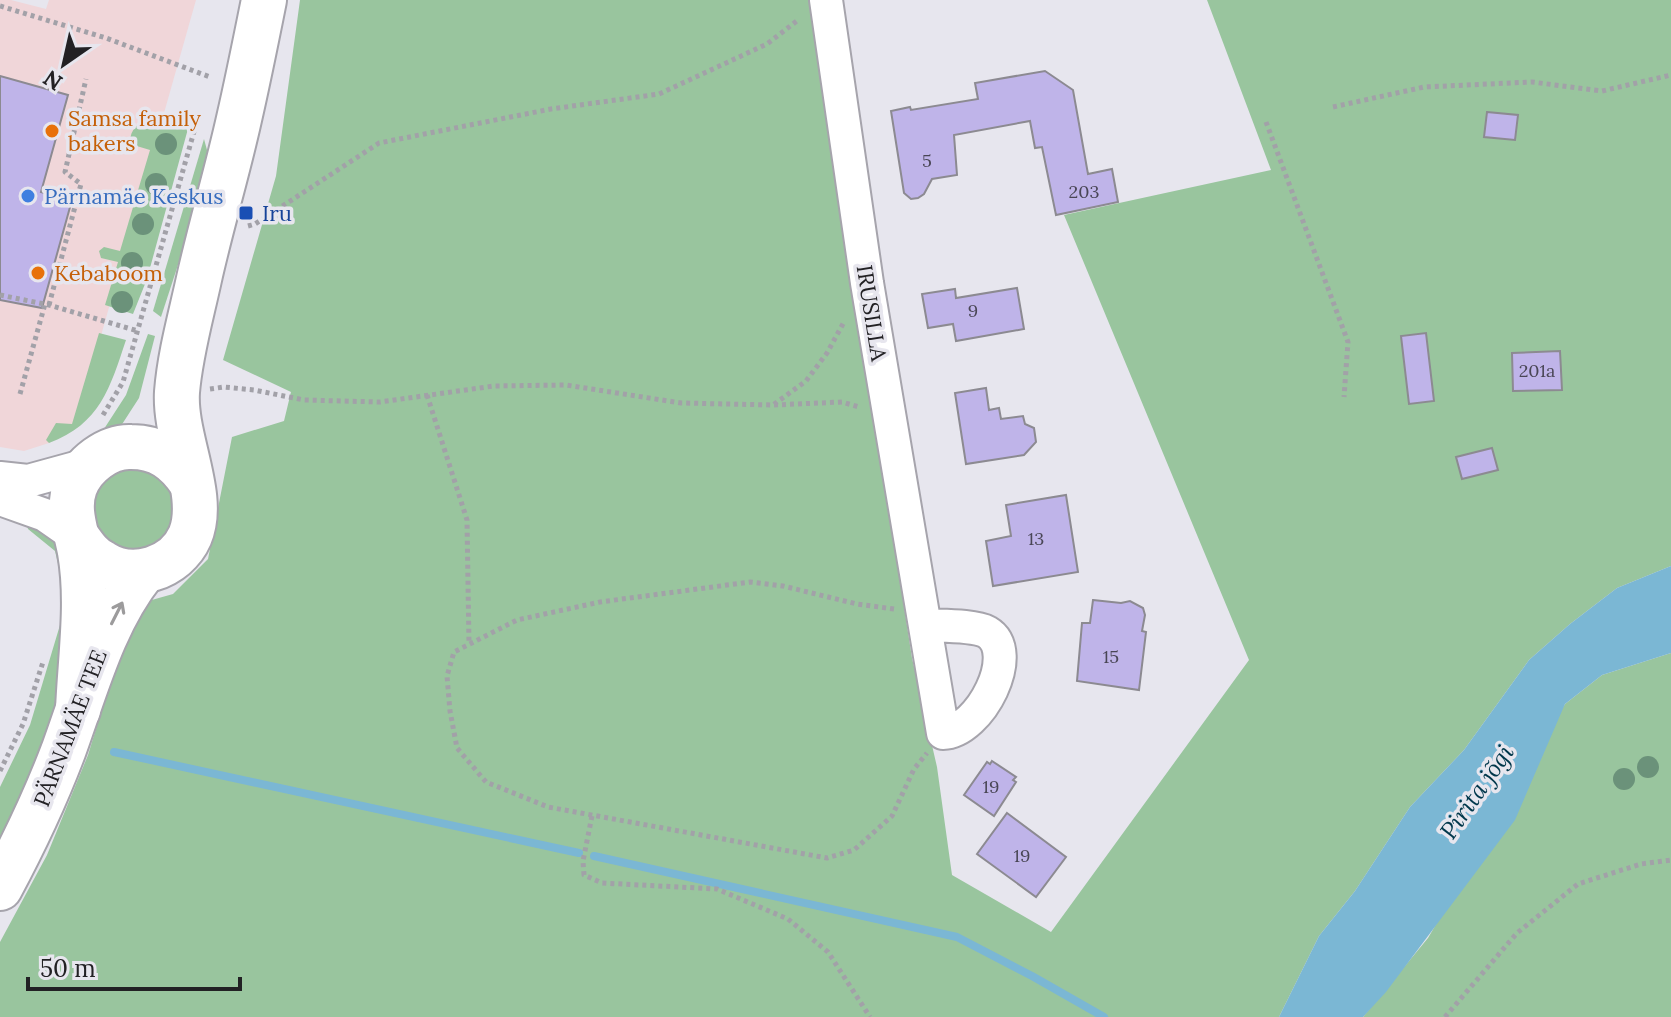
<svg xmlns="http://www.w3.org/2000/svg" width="1671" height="1017" font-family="Lora,serif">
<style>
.commercial{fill:#f0d6d9}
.green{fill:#99c59e}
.water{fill:#7bb7d4}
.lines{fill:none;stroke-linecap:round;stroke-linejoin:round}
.stream{stroke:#7bb7d4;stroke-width:8}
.building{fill:#bfb4e9;stroke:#8c8a91;stroke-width:2}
.minor-casing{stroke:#a6a4ac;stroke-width:36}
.secondary-casing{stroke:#a6a4ac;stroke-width:48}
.path{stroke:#a2a1a8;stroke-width:5;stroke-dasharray:4 4;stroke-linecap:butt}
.minor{stroke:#fff;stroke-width:32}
.secondary{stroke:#fff;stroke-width:44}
.tree{fill:#6b927a}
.oneway{stroke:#9c9b9c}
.food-dot{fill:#e8710a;stroke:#e7e6ee;stroke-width:3}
.shop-dot{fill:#3f7fe0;stroke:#e7e6ee;stroke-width:3}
.transit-dot{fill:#1a4fb4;stroke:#e7e6ee;stroke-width:3}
.labels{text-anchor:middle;stroke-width:7;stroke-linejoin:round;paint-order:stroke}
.number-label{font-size:18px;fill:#494655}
.food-label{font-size:22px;fill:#c56008;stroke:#e7e6ee;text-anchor:start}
.shop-label{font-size:22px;fill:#366cbe;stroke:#e7e6ee;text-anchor:start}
.transit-label{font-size:22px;fill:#164399;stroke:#e7e6ee;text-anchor:start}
.street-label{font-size:22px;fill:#222124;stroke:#e7e6ee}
.water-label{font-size:24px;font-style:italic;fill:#00374b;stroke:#e7e6ee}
</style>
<rect width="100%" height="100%" fill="#e7e6ee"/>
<polygon class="commercial" points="0,0 11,0 46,9 49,0 196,0 76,424 49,443 24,451 0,447"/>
<g class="green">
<polygon points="300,0 810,0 912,658 937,767 952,875 1051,932 1249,660 1064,215 1271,170 1207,0 1671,0 1671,566 1617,588 1570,624 1529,660 1464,750 1410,807 1355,891 1319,936 1279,1017 0,1017 0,942 47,855 88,755 134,605 173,594 208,559 232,437 284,421 291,392 223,360 276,176"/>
<path d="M 151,117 L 189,125 L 147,279 L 133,314 L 105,305 L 118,262 L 101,258 L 99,251 L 104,247 L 120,251 L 150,150 L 130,144 C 129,130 139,121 151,117 Z"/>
<polygon points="204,139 210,161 207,176 161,317 153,311"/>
<path d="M 99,333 L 126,340 C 110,388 100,424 49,443 L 46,440 L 56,423 L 72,424 Z"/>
<polygon points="148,334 155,336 139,398 117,432 102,432 126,395"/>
<circle cx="133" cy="509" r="42"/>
<polygon points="28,519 63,546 72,644 50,736 0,840 0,787 30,725 60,625 62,580 55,551 28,529 26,523"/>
<polygon points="1671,653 1671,1017 1363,1017 1428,938 1565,704 1602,675"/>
</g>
<polygon class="water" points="1671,566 1671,653 1602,675 1565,704 1515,820 1386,992 1363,1017 1279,1017 1319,936 1355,891 1410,807 1464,750 1529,660 1570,624 1617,588"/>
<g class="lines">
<g class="stream">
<polyline points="114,752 579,853"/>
<polyline points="594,856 957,937 1032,976 1104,1017"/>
</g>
</g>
<g class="building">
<polygon points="1045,71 1073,90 1088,174 1112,169 1118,202 1056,215 1042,147 1035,148 1030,121 954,135 957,175 932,179 924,194 918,198 911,199 904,193 891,111 910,107 911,110 978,99 975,83"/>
<polygon points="0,76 68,95 41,192 72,200 42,308 0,300"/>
<polygon points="1487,112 1518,115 1515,140 1484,137"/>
<polygon points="1017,288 1024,329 956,341 953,324 928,328 922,294 955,289 956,298"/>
<polygon points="1426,333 1434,401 1409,404 1401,336"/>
<polygon points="1560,351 1562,390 1513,391 1512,353"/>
<polygon points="986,388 989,410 999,408 1001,419 1023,416 1025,424 1034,428 1036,442 1024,455 966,464 955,393"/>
<polygon points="1492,448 1498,470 1462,479 1456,457"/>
<polygon points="1066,495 1078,572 993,586 986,541 1011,536 1006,505"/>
<polygon points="1093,600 1121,603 1130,601 1143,608 1145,615 1142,631 1146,632 1139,690 1077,681 1082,623 1090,623"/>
<polygon points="992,761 1016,777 1013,780 1016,782 994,816 964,795 987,762 990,764"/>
<polygon points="1007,813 1066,857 1036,897 977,854"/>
</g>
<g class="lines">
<g class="minor-casing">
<g id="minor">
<path d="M 826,0 L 867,283 L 943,733 C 980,732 1021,652 987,632 C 974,625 941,626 925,625"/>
<polyline points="0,478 28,481 90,464"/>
<polyline points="0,499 45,515 78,538"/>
</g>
</g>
<g class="secondary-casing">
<g id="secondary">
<path d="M 78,538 C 85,548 91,557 103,563 C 133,582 176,568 190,536 C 207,496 174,438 177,392 C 180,354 191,316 199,279 C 211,225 227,173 239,119 C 248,80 256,40 264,0"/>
<path d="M 78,710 C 80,659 89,603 80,552 C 76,530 67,509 75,487 C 83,465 108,446 131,447 C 159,447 176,460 191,482"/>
<path d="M 0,888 C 24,843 46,797 64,749 C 86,689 103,622 144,571"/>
</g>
</g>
<g class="path">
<polyline points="0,6 106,38 210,77"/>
<polyline points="1333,107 1424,87 1532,82 1602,91 1671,75"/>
<polyline points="1266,122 1348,342 1344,397"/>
<polyline points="248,226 255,224 379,143 551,109 659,94 767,44 798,20"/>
<polyline points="0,295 49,305 138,331"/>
<polyline points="49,305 81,184 65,172 86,79"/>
<polyline points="210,389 224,387 254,390 304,400 380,402 494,386 566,385 681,403 773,405 806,381 827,353 844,322"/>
<polyline points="20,394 45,304"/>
<polyline points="427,395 467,520 469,644"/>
<polyline points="774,405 842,402 859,407"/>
<polyline points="103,415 123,382 195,128"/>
<polyline points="894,609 857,604 783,586 750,582 600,602 517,620 454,652 447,676 450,711 457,748 486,782 548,807 827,858 854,850 892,816 914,769 927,753"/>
<polyline points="0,771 23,724 43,662"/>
<polyline points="592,816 583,861 584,875 602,883 717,889 788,919 828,952 870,1017"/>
<polyline points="1445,1017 1517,933 1578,884 1641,864 1671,860"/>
</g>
<use href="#minor" class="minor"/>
<use href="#secondary" class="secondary"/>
</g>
<g class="tree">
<circle cx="166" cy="144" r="11"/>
<circle cx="156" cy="184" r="11"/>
<circle cx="143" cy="224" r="11"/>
<circle cx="132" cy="263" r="11"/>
<circle cx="122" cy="302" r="11"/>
<circle cx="1648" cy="767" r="11"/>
<circle cx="1624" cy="779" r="11"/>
</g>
<defs><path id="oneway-shaft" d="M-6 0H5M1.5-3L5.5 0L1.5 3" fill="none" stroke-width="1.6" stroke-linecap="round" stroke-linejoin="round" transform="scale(2)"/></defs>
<use class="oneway" href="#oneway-shaft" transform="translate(117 613) rotate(-63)"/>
<g class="food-dot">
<circle cx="52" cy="131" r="8"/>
<circle cx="38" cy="273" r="8"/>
</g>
<circle class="shop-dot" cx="28" cy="196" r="8"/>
<rect class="transit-dot" x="238" y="205" width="16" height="16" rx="4"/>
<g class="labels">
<g class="number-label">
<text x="927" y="167">5</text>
<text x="1084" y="198">203</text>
<text x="973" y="317">9</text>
<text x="1537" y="377">201a</text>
<text x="1036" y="545">13</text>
<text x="1111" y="663">15</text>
<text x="991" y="793">19</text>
<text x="1022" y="862">19</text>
</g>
<g class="food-label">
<text x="68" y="126">Samsa family<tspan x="68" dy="25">bakers</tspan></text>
<text x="54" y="281">Kebaboom</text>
</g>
<g class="shop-label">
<text x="44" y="204">Pärnamäe Keskus</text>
</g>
<g class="transit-label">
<text x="262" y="221">Iru</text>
</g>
<g class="street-label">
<text transform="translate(872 313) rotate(81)" y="8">IRUSILLA</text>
<text transform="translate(70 728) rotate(-69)" y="8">PÄRNAMÄE TEE</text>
</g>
<g class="water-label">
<text transform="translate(1477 792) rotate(-55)" y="8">Pirita jõgi</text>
</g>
</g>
<g transform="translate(64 64) rotate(214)" stroke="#e7e6ee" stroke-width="6" paint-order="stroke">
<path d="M0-6L14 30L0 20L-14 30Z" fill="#222124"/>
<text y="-12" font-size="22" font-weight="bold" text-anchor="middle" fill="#222124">N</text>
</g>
<path d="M28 977v12h212v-12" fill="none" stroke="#222124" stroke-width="4"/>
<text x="40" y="977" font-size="24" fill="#222124" stroke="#e7e6ee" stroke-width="6" paint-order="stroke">50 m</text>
</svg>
